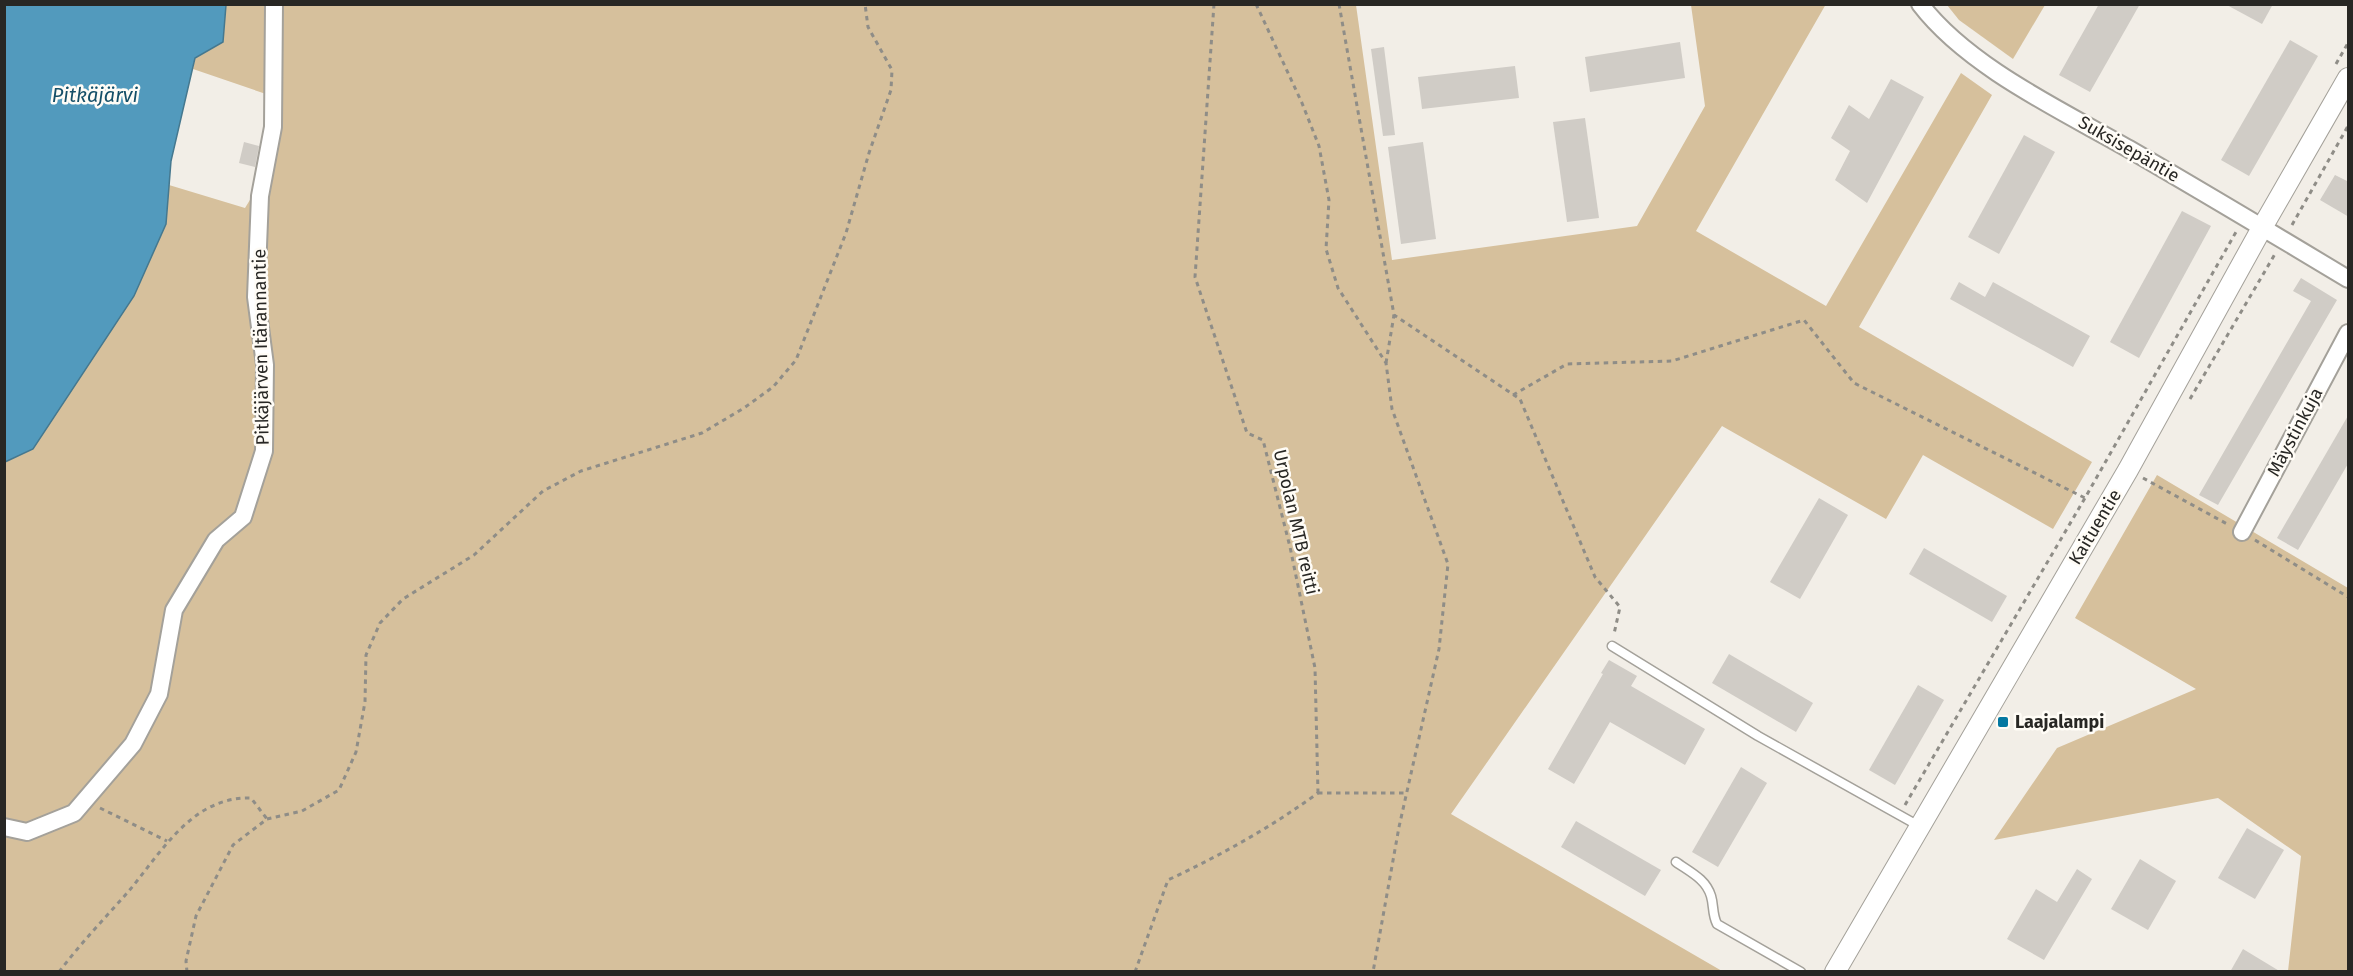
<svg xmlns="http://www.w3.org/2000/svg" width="2353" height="976" font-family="'Fira Sans',sans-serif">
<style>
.green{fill:#d6c09c}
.water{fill:#529abd;stroke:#45788f;stroke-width:1.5}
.building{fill:#d0ccc6}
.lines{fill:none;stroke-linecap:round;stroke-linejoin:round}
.service-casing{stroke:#a4a19a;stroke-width:11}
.minor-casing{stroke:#a4a19a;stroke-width:20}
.tertiary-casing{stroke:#a4a19a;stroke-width:22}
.path{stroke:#8f8d87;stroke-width:3;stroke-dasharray:4.5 4.5;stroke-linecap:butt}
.service{stroke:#fff;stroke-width:8}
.minor{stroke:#fff;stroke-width:16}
.tertiary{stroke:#fff;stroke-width:20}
.poi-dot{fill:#0478a1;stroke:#fffcf6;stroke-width:2}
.labels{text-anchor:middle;stroke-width:5;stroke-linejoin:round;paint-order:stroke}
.street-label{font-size:18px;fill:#282724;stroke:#fffcf6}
.poi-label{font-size:18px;font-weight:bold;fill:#282724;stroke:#fffcf6;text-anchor:start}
.water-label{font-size:20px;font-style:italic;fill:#154f68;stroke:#fffcf6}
</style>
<rect width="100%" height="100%" fill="#f2eee7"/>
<g class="green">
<polygon points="1826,4 1696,231 1826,306 1961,73 1992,95 1859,327 2092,462 2053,529 1923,455 1886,519 1722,426 1451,814 1722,971 5,972 4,462 33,449 68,393 166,224 169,185 245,208 264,177 266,94 193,69 195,58 223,42 226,5 1356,5 1392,260 1637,226 1705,106 1691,5"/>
<polygon points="1947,5 2045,5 2013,59 1959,20"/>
<polygon points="2157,475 2348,588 2348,971 2288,971 2301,856 2218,798 1994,840 2057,748 2196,689 2075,618"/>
</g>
<polygon class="water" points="5,4 226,5 223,42 195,58 171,161 166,224 134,296 33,449 5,462"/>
<g class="building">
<polygon points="2099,4 2140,4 2090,92 2059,75"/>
<polygon points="2225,4 2273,4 2262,24"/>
<polygon points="2290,40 2318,56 2249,176 2221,160"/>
<polygon points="1680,42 1685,78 1590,92 1585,57"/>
<polygon points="1384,47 1395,135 1383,136 1371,49"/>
<polygon points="1515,66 1519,98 1422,109 1418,77"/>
<polygon points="1891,79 1924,97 1867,203 1835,180 1850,151 1831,138 1849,105 1869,119"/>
<polygon points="1585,118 1599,218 1567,222 1553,122"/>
<polygon points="2024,135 2055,152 1999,254 1968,237"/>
<polygon points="244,142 259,146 255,167 239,163"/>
<polygon points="1423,142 1436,239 1401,244 1388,147"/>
<polygon points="2335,175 2349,182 2349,217 2320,200"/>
<polygon points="2182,211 2211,226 2139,358 2110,342"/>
<polygon points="2301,278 2337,300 2218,505 2199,495 2311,301 2293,291"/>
<polygon points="1959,282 1985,297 1993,282 2090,336 2073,367 1950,299"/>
<polygon points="2349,414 2349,462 2298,550 2277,538"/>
<polygon points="1819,498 1848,515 1800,599 1770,582"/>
<polygon points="1924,548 2007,596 1992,622 1909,574"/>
<polygon points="1729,654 1813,703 1796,732 1712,683"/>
<polygon points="1609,660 1637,676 1631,686 1705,729 1685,765 1610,722 1574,784 1548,769 1603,674 1601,673"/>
<polygon points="1918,685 1944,700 1895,785 1869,770"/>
<polygon points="1741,767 1767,783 1718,867 1692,852"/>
<polygon points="1576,821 1661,870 1645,896 1561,847"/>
<polygon points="2247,828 2284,850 2255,899 2218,878"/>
<polygon points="2140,859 2176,881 2148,930 2111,909"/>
<polygon points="2077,869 2092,879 2044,960 2007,939 2036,889 2057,902"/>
<polygon points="2243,949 2281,972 2230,972"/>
</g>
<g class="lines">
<g class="service-casing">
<g id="service">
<polyline points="1612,646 1758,736 1919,826"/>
<path d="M 1676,862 C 1690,872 1706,879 1711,896 C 1714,906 1712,914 1717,924 L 1801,972"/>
</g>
</g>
<g class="minor-casing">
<g id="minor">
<path d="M 1920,4 C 1968,67 2061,110 2129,149 C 2203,192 2275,235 2348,279"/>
<polyline points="2242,532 2348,333"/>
<polyline points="4,827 27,832 74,813 133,744 159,694 174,610 216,540 243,517 264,451 265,365 256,297 260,196 273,127 274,4"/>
</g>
</g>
<g class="tertiary-casing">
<polyline id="tertiary" points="1835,972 2128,470 2263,226 2348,78"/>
</g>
<g class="path">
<polyline points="1214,4 1195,277 1247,433 1263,440 1290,547 1315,668 1318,793"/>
<polyline points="1256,4 1302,103 1319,146 1329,200 1326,249 1338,288 1386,363 1392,409 1448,564 1439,649 1399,827 1373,972"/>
<polyline points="1339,4 1394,315 1520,399 1595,577 1620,607 1614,634"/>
<polyline points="2336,64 2348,43"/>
<polyline points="2292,225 2348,126"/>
<polyline points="1386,363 1394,315"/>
<polyline points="1513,395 1567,364 1672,361 1804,320 1854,383 2085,498"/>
<polyline points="2190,399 2275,254"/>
<polyline points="2143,478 2229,525"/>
<polyline points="2255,540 2348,597"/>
<polyline points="1318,793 1406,793"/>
<polyline points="1905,805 2085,498 2236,232"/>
<polyline points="100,808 167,841"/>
<path d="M 59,972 C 80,944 105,918 128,892 C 161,853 192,796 251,798 L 267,819"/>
<polyline points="187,972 186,961 196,916 233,845 267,819 302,811 339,790 356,752 365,702 366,655 380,623 403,599 474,555 543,491 581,471 702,433 744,408 773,387 796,360 846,233 869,153 891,90 892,70 868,27 865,4"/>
<path d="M 1135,972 L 1168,880 C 1221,855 1270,828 1318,793"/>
</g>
<use href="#service" class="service"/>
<use href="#minor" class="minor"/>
<use href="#tertiary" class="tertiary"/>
</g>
<rect class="poi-dot" x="1997" y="716" width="12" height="12" rx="3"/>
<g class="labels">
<g class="street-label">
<text transform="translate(2129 149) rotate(30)" y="6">Suksisepäntie</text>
<text transform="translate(261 347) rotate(-91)" y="6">Pitkäjärven Itärannantie</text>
<text transform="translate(2295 432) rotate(-62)" y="6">Mäystinkuja</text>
<text transform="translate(1296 522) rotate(77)" y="6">Urpolan MTB reitti</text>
<text transform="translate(2095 527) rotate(-59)" y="6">Kaituentie</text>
</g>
<g class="poi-label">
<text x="2015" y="728">Laajalampi</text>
</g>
<g class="water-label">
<text x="95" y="102">Pitkäjärvi</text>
</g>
</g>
<rect width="2353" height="976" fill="none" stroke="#282724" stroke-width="12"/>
</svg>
